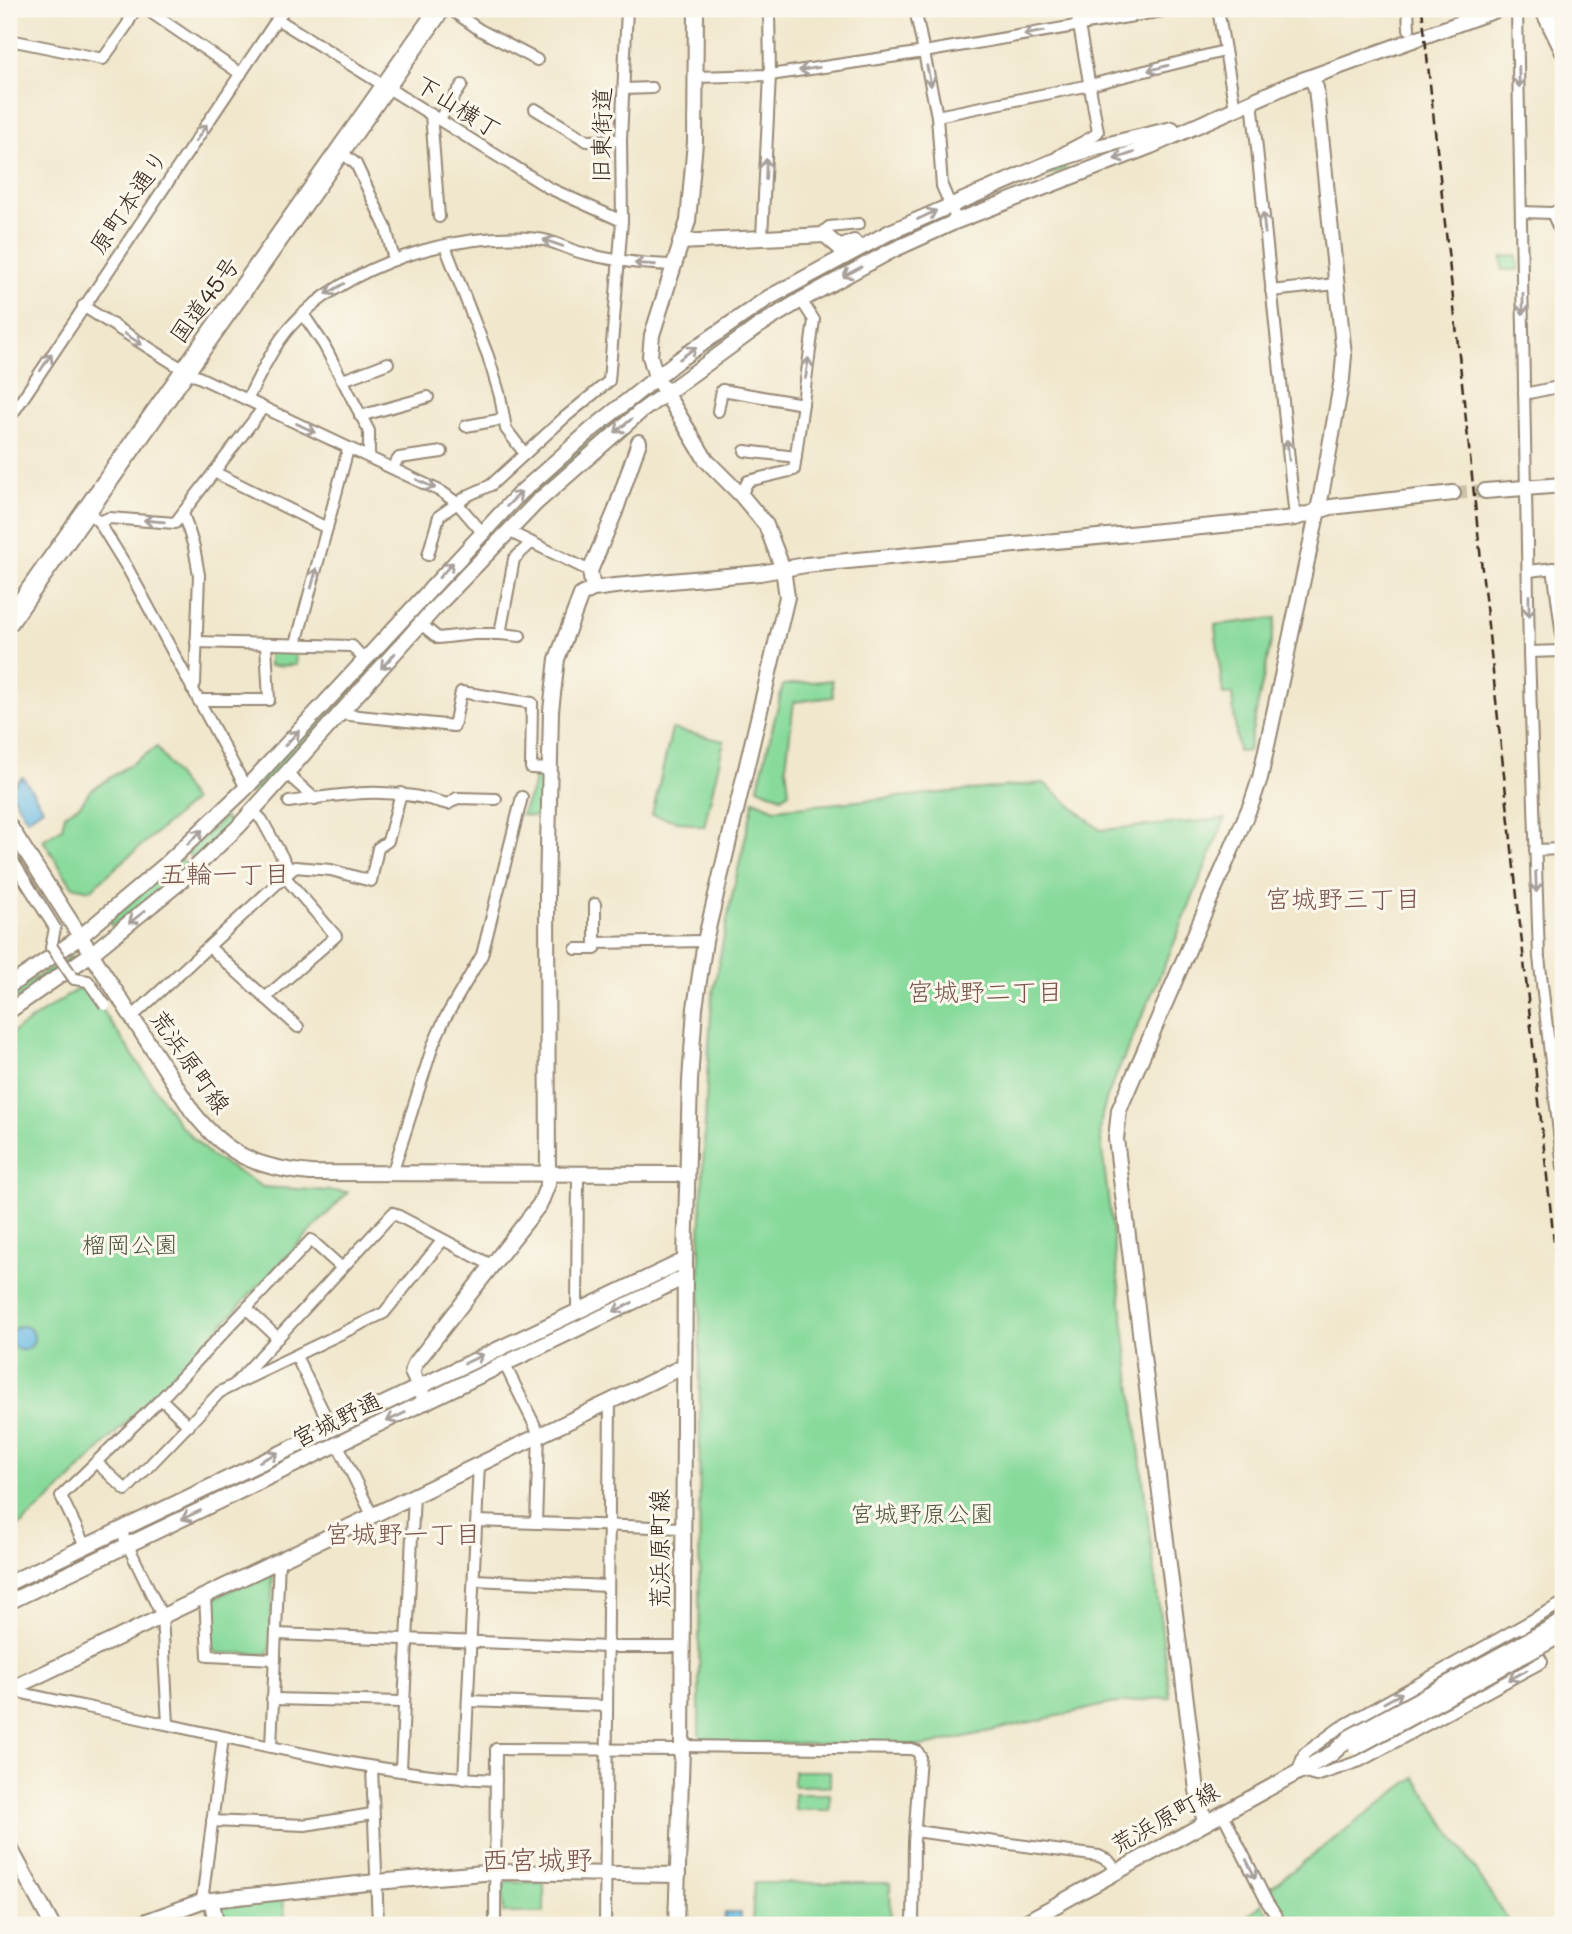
<svg xmlns="http://www.w3.org/2000/svg" width="1572" height="1934" font-family="Mali,'Klee One',sans-serif">
<style>
.green{fill:#88da9b;stroke:#62825c;stroke-width:2}
.water{fill:#69bae4;stroke:#527281;stroke-width:2}
.lines{fill:none;stroke-linecap:round;stroke-linejoin:round}
.secondary-tunnel{stroke:#ccc1a9;stroke-width:14;stroke-dasharray:14 7;stroke-linecap:butt}
.street-casing{stroke:#968875;stroke-width:14}
.secondary-casing{stroke:#968875;stroke-width:18}
.highway-casing{stroke:#968875;stroke-width:23}
.street{stroke:#fff;stroke-width:10}
.secondary{stroke:#fff;stroke-width:14}
.highway{stroke:#fff;stroke-width:19}
.rail{stroke:#3b2a1e;stroke-width:2.5;stroke-dasharray:10 5;stroke-linecap:butt}
.street-bridge-casing{stroke:#968875;stroke-width:14;stroke-linecap:butt}
.secondary-bridge-casing{stroke:#968875;stroke-width:18;stroke-linecap:butt}
.street-bridge{stroke:#fff;stroke-width:10}
.secondary-bridge{stroke:#fff;stroke-width:14}
.oneway{stroke:#a79f9a}
.labels{text-anchor:middle;stroke-width:6;stroke-linejoin:round;paint-order:stroke}
.street-label{font-size:24px;fill:#3b2a1e;stroke:#fbf7ec}
.park-label{font-size:24px;fill:#4e563d;stroke:#fbf7ec}
.neighbourhood-label{font-size:26px;fill:#7a554c;stroke:#fbf7ec}
.quarter-label{font-size:28px;fill:#7a554c;stroke:#fbf7ec}
</style>
<rect width="100%" height="100%" fill="#fbf7ec"/>
<filter id="ink" filterUnits="userSpaceOnUse"><feTurbulence type="fractalNoise" baseFrequency=".0143" numOctaves="2"/><feDisplacementMap in="SourceGraphic" scale="14" xChannelSelector="R" yChannelSelector="G"/><feConvolveMatrix kernelMatrix="1 2 1 2 8 2 1 2 1" color-interpolation-filters="sRGB"/></filter>
<filter id="wash" filterUnits="userSpaceOnUse"><feTurbulence type="fractalNoise" baseFrequency=".00686" numOctaves="4" result="noise"/><feDisplacementMap in="SourceGraphic" scale="28" xChannelSelector="R" yChannelSelector="G"/><feGaussianBlur stdDeviation="1.57" result="paint"/><feColorMatrix in="noise" values="0 0 0 0 0 0 0 0 0 0 0 0 0 0 0 0 0 1.4 0 .05"/><feComposite in="paint" operator="in"/></filter>
<g filter="url(#wash)">
<rect width="100%" height="100%" fill="#f0e7cc"/>
<g class="green">
<polygon points="1063,163 1065,169 999,194 996,188"/>
<polygon points="890,237 893,243 786,297 705,351 704,349 786,295"/>
<polygon points="1517,256 1518,270 1502,270 1502,257"/>
<polygon points="609,426 611,428 523,506 519,502 558,464"/>
<polygon points="450,573 455,579 256,797 251,792"/>
<polygon points="1276,618 1248,751 1238,752 1232,694 1223,695 1215,625"/>
<polygon points="295,646 296,665 269,666 269,647"/>
<polygon points="832,680 833,697 794,702 786,766 789,792 781,797 758,787 783,685"/>
<polygon points="672,729 724,741 704,827 652,815"/>
<polygon points="157,747 193,801 90,890 72,886 43,840 62,828 65,814 81,804 90,791"/>
<polygon points="537,773 543,778 541,811 538,812 538,817 521,815 534,785 534,775"/>
<polygon points="1044,783 1100,830 1225,819 1175,941 1108,1094 1102,1115 1100,1133 1170,1697 1110,1704 925,1746 699,1742 700,1240 707,1079 712,998 731,900 754,800 775,809"/>
<polygon points="224,817 232,826 195,862 187,853"/>
<path d="M 181,859 L 189,868 C 165,890 138,906 112,926 L 108,920 Z"/>
<polygon points="72,956 74,958 9,1005 9,994"/>
<polygon points="85,984 179,1124 210,1155 263,1187 348,1192 230,1316 56,1494 9,1535 9,1035"/>
<polygon points="267,1573 273,1576 270,1650 265,1654 217,1653 212,1648 210,1605 214,1598"/>
<rect x="794" y="1771" width="36" height="15"/>
<polygon points="1415,1777 1511,1925 1289,1925 1267,1890"/>
<polygon points="794,1794 830,1794 830,1810 795,1810"/>
<polygon points="508,1881 544,1883 544,1913 503,1913 503,1886"/>
<polygon points="754,1883 890,1883 891,1925 752,1925"/>
<polygon points="283,1900 286,1925 224,1925 218,1911 221,1906"/>
<polygon points="1262,1904 1275,1925 1236,1925"/>
</g>
<g class="water">
<polygon points="23,777 43,808 27,819 9,790 9,787"/>
<circle cx="22" cy="1338" r="12"/>
<polygon points="725,1913 741,1913 741,1925 724,1925"/>
</g>
</g>
<g filter="url(#ink)">
<g class="lines">
<polyline class="secondary-tunnel" points="1453,493 1485,491"/>
<g class="street-casing">
<g id="street">
<polyline points="146,9 241,74"/>
<polyline points="450,9 480,30 537,60"/>
<polyline points="915,9 937,116 942,186 957,221"/>
<polyline points="1218,9 1235,109"/>
<polyline points="1408,9 1409,29"/>
<polyline points="1517,9 1529,652 1539,957 1563,1168"/>
<polyline points="277,19 549,188 622,221"/>
<polyline points="9,49 10,40 103,59 127,25 135,9"/>
<polyline points="695,77 770,75 924,52 1174,9"/>
<polyline points="624,89 652,88"/>
<polyline points="1252,100 1295,518"/>
<polyline points="535,109 587,141 621,140"/>
<polyline points="431,114 439,217"/>
<polyline points="937,116 1090,85 1224,51"/>
<polyline points="439,120 462,85"/>
<polyline points="341,152 356,164 386,228 394,260"/>
<path d="M 1057,157 C 1068,148 1091,140 1098,132 L 1076,9"/>
<polyline points="1522,212 1552,213 1563,208"/>
<polyline points="1552,213 1563,237"/>
<polyline points="820,235 829,227 859,224"/>
<polyline points="762,237 770,75 769,9"/>
<polyline points="445,246 488,356 500,396 506,429 525,454"/>
<polyline points="1271,291 1336,284"/>
<polyline points="83,306 184,370 442,492 457,503 482,532"/>
<polyline points="303,314 324,345 369,431 369,457"/>
<polyline points="343,380 388,363"/>
<polyline points="1524,394 1563,386"/>
<path d="M 247,400 C 260,375 272,348 290,327 C 345,265 457,230 538,239 C 553,240 568,250 583,253 C 613,261 642,264 672,265"/>
<polyline points="718,411 722,390 803,404"/>
<polyline points="360,416 428,397"/>
<polyline points="9,419 284,9"/>
<polyline points="466,426 504,419"/>
<polyline points="745,451 796,457"/>
<polyline points="392,468 399,458 442,452"/>
<polyline points="214,472 327,528"/>
<polyline points="741,495 748,481 794,470 814,320 801,300"/>
<polyline points="86,510 99,522 128,569 246,788"/>
<polyline points="183,513 194,547 199,575 195,684 192,689"/>
<polyline points="99,522 109,518 175,523 263,408"/>
<polyline points="508,531 590,571"/>
<polyline points="428,555 439,516 469,495 491,485 564,418 609,381 622,221 621,140 627,9"/>
<polyline points="1553,568 1563,643"/>
<polyline points="1529,571 1563,567"/>
<polyline points="421,624 438,638 474,634 500,634 514,559 531,543"/>
<polyline points="500,634 520,636"/>
<polyline points="196,642 352,646 364,659"/>
<polyline points="296,644 348,449"/>
<polyline points="1529,652 1563,651"/>
<polyline points="198,700 269,700 266,645"/>
<polyline points="340,714 454,726 461,692 532,703 531,768 549,769"/>
<polyline points="286,773 315,799"/>
<path d="M 289,802 C 351,793 386,786 448,804 L 457,798 L 496,799"/>
<polyline points="253,811 262,820 290,871"/>
<polyline points="1535,850 1563,849"/>
<polyline points="9,855 55,928 51,948"/>
<polyline points="595,943 705,941"/>
<polyline points="209,947 298,1027"/>
<polyline points="576,949 595,949 595,904"/>
<polyline points="265,998 336,936 284,876"/>
<polyline points="132,1017 295,867 331,870 371,881 378,848 388,841 401,793"/>
<polyline points="392,1174 433,1045 444,1020 482,955 522,797"/>
<polyline points="247,1309 278,1338"/>
<polyline points="577,1310 578,1174"/>
<polyline points="296,1356 331,1427"/>
<polyline points="505,1365 539,1434 536,1523"/>
<polyline points="240,1382 384,1313 442,1241"/>
<polyline points="161,1399 189,1426"/>
<polyline points="338,1445 372,1515"/>
<polyline points="96,1462 126,1490 220,1392 234,1385 393,1213 491,1265"/>
<polyline points="477,1521 683,1528"/>
<polyline points="120,1529 162,1616 168,1724"/>
<polyline points="85,1546 61,1496 161,1399 311,1240 342,1268"/>
<polyline points="474,1580 608,1586"/>
<polyline points="205,1596 208,1656 275,1659"/>
<polyline points="1523,1627 1542,1662 1360,1761 1316,1776 1298,1771 1304,1754 1339,1728 1559,1605"/>
<polyline points="276,1634 608,1647 683,1647"/>
<path d="M 9,1690 C 61,1702 113,1712 165,1724 C 273,1747 386,1776 496,1780"/>
<polyline points="272,1699 403,1702"/>
<polyline points="468,1701 607,1706"/>
<polyline points="682,1746 911,1749 917,1751 920,1756 914,1842 913,1925"/>
<polyline points="271,1747 279,1560"/>
<polyline points="372,1767 378,1925"/>
<polyline points="401,1769 414,1494"/>
<polyline points="464,1779 479,1463"/>
<polyline points="1222,1812 1267,1902 1282,1925"/>
<polyline points="212,1821 305,1825 372,1814"/>
<polyline points="915,1831 1099,1856 1109,1861 1117,1871"/>
<polyline points="202,1901 223,1738"/>
<polyline points="495,1925 496,1749 682,1750"/>
<polyline points="605,1925 610,1400"/>
</g>
</g>
<g class="secondary-casing">
<g id="secondary">
<polyline points="1542,9 1563,52"/>
<polyline points="1557,9 1563,21"/>
<polyline points="680,242 825,235 840,248 854,242"/>
<polyline points="1485,491 1563,485"/>
<polyline points="593,589 590,571 615,512 639,442"/>
<path d="M 9,825 L 192,1111 C 226,1155 257,1168 311,1173 L 687,1174"/>
<polyline points="9,986 80,937 165,865 246,788 517,496 591,430 677,361 768,298 890,232 1051,162 1097,147 1172,129"/>
<polyline points="9,1011 91,954 180,882 238,827 433,610 536,503 640,412 760,325 801,300 891,251 957,221 1151,146 1291,84 1499,9"/>
<polyline points="426,1402 412,1372 415,1364 540,1204 548,1184 547,893 551,711 557,659 581,595 593,589 615,586 760,573 806,565 1295,518 1331,507 1453,493"/>
<polyline points="9,1583 685,1260"/>
<polyline points="9,1602 685,1277"/>
<polyline points="9,1690 684,1366"/>
<polyline points="1205,1822 1197,1790 1116,1139 1119,1110 1252,802 1260,778 1321,496 1342,379 1344,355 1316,88 1311,77"/>
<polyline points="9,1846 52,1925"/>
<polyline points="211,1900 217,1925"/>
<polyline points="136,1925 202,1901 376,1882 496,1872 678,1875"/>
<polyline points="676,1925 682,1750 685,1260 690,1081 695,1008 705,941 787,597 783,569 766,525 741,495 706,460 656,377 650,356 652,335 688,221 695,142 696,9"/>
<polyline points="1020,1925 1333,1753 1350,1737"/>
</g>
</g>
<g class="highway-casing">
<polyline id="highway" points="9,621 440,9"/>
</g>
<use href="#street" class="street"/>
<use href="#secondary" class="secondary"/>
<use href="#highway" class="highway"/>
<polyline class="rail" points="1422,9 1563,1326"/>
<g class="street-bridge-casing">
<polyline id="street-bridge" points="52,947 74,979 88,981 105,1005"/>
</g>
<g class="secondary-bridge-casing">
<g id="secondary-bridge">
<polyline points="1350,1737 1563,1621"/>
<polyline points="1356,1747 1563,1634"/>
</g>
</g>
<use href="#street-bridge" class="street-bridge"/>
<use href="#secondary-bridge" class="secondary-bridge"/>
</g>
<defs><path id="oneway-shaft" d="M-6 0H5M1.5-3L5.5 0L1.5 3" fill="none" stroke-width="1.6" stroke-linecap="round" stroke-linejoin="round" transform="scale(1.75)"/></defs>
<g class="oneway">
<use href="#oneway-shaft" transform="translate(1034 33) rotate(170)"/>
<use href="#oneway-shaft" transform="translate(1158 68) rotate(165)"/>
<use href="#oneway-shaft" transform="translate(809 69) rotate(171)"/>
<use href="#oneway-shaft" transform="translate(929 76) rotate(78)"/>
<use href="#oneway-shaft" transform="translate(1519 77) rotate(89)"/>
<use href="#oneway-shaft" transform="translate(201 133) rotate(-56)"/>
<use href="#oneway-shaft" transform="translate(1124 156) rotate(161)"/>
<use href="#oneway-shaft" transform="translate(766 169) rotate(-88)"/>
<use href="#oneway-shaft" transform="translate(927 215) rotate(-25)"/>
<use href="#oneway-shaft" transform="translate(1264 223) rotate(-96)"/>
<use href="#oneway-shaft" transform="translate(553 243) rotate(-161)"/>
<use href="#oneway-shaft" transform="translate(645 264) rotate(-176)"/>
<use href="#oneway-shaft" transform="translate(852 272) rotate(152)"/>
<use href="#oneway-shaft" transform="translate(335 289) rotate(149)"/>
<use href="#oneway-shaft" transform="translate(1523 304) rotate(90)"/>
<use href="#oneway-shaft" transform="translate(133 339) rotate(32)"/>
<use href="#oneway-shaft" transform="translate(688 353) rotate(-36)"/>
<use href="#oneway-shaft" transform="translate(46 362) rotate(-57)"/>
<use href="#oneway-shaft" transform="translate(807 368) rotate(-82)"/>
<use href="#oneway-shaft" transform="translate(623 426) rotate(141)"/>
<use href="#oneway-shaft" transform="translate(306 428) rotate(25)"/>
<use href="#oneway-shaft" transform="translate(1288 450) rotate(-96)"/>
<use href="#oneway-shaft" transform="translate(426 484) rotate(25)"/>
<use href="#oneway-shaft" transform="translate(514 499) rotate(-45)"/>
<use href="#oneway-shaft" transform="translate(154 521) rotate(-175)"/>
<use href="#oneway-shaft" transform="translate(446 570) rotate(-47)"/>
<use href="#oneway-shaft" transform="translate(314 578) rotate(-75)"/>
<use href="#oneway-shaft" transform="translate(1529 606) rotate(90)"/>
<use href="#oneway-shaft" transform="translate(388 661) rotate(132)"/>
<use href="#oneway-shaft" transform="translate(292 738) rotate(-47)"/>
<use href="#oneway-shaft" transform="translate(195 837) rotate(-44)"/>
<use href="#oneway-shaft" transform="translate(1536 882) rotate(88)"/>
<use href="#oneway-shaft" transform="translate(137 917) rotate(142)"/>
<use href="#oneway-shaft" transform="translate(623 1307) rotate(154)"/>
<use href="#oneway-shaft" transform="translate(474 1359) rotate(-25)"/>
<use href="#oneway-shaft" transform="translate(396 1417) rotate(154)"/>
<use href="#oneway-shaft" transform="translate(269 1457) rotate(-26)"/>
<use href="#oneway-shaft" transform="translate(191 1515) rotate(155)"/>
<use href="#oneway-shaft" transform="translate(1518 1675) rotate(151)"/>
<use href="#oneway-shaft" transform="translate(1393 1698) rotate(-29)"/>
<use href="#oneway-shaft" transform="translate(1251 1869) rotate(64)"/>
</g>
</g>
<g class="labels">
<g class="street-label">
<text transform="translate(458 107) rotate(32)" y="8">下山横丁</text>
<text transform="translate(602 135) rotate(-89)" y="8">旧東街道</text>
<text transform="translate(129 202) rotate(-56)" y="8">原町本通り</text>
<text transform="translate(205 300) rotate(-54)" y="8">国道45号</text>
<text transform="translate(190 1062) rotate(55)" y="8">荒浜原町線</text>
<text transform="translate(337 1420) rotate(-26)" y="8">宮城野通</text>
<text transform="translate(660 1549) rotate(-90)" y="8">荒浜原町線</text>
<text transform="translate(1165 1818) rotate(-29)" y="8">荒浜原町線</text>
</g>
<g class="park-label">
<text x="130" y="1253">榴岡公園</text>
<text x="922" y="1522">宮城野原公園</text>
</g>
<g class="neighbourhood-label">
<text x="225" y="883">五輪一丁目</text>
<text x="1343" y="908">宮城野三丁目</text>
<text x="985" y="1001">宮城野二丁目</text>
<text x="403" y="1543">宮城野一丁目</text>
</g>
<g class="quarter-label">
<text x="537" y="1870">西宮城野</text>
</g>
</g>
<rect width="1572" height="1934" fill="none" stroke="#fbf7ec" stroke-width="35"/>
</svg>
